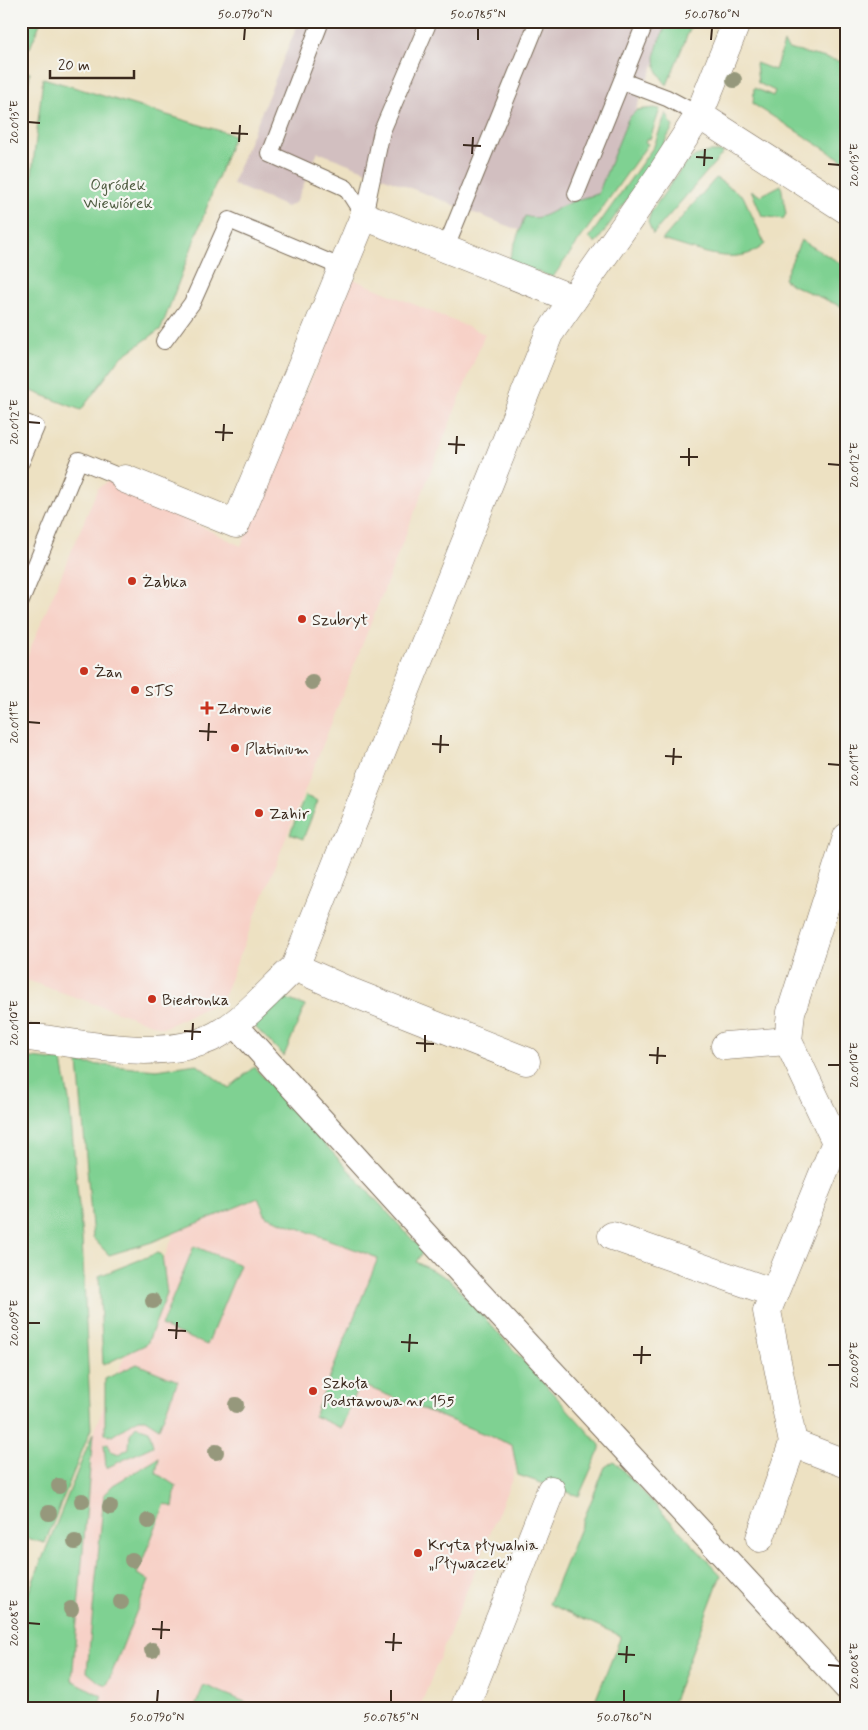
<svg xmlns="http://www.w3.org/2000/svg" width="868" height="1730" font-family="Mynerve,sans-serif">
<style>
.built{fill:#f7d1c7}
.industrial{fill:#d2bfc0}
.green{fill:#7fd192;stroke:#5d7e58}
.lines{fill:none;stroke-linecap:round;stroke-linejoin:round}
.service-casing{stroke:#796a57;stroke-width:18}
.pedestrian-casing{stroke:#796a57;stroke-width:26}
.minor-casing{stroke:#796a57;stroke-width:29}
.service{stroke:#fff;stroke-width:16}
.pedestrian{stroke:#fff;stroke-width:24}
.minor{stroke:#fff;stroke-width:28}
.tree{fill:#96987b}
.ticks{fill:none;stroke:#3b2a1e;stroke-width:2}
.poi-dot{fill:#c8321e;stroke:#f6f6f2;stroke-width:2}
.labels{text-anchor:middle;stroke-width:4.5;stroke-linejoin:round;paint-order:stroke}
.park-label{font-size:16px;fill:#4f5c41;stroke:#f6f6f2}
.poi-label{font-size:16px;fill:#3b2a1e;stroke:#f6f6f2;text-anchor:start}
.neatline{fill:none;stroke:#3b2a1e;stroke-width:2}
.ticks-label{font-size:12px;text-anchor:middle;fill:#3b2a1e}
</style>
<rect width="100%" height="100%" fill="#f6f6f2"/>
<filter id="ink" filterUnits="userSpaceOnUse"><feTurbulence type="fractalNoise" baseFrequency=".02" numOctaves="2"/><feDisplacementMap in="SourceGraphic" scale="10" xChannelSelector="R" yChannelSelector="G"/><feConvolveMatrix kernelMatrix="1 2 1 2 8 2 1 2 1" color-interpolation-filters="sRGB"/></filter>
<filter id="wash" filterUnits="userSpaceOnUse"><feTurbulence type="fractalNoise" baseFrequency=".0096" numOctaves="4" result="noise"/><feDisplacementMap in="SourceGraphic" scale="20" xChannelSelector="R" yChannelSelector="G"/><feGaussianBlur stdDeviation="1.12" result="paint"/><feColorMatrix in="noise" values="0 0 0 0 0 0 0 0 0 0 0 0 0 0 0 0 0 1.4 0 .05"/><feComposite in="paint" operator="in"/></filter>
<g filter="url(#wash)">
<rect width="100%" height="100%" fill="#ede1c2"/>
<g class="built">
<polygon points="353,279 485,334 222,1000 163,1028 21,978 21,671 98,488 109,481 241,546"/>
<polygon points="235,1106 412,1263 537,1417 419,1709 174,1709 153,1701 150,1709 21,1709 21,1611 195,1182"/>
</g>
<polygon class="industrial" points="299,21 672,21 600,197 526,233 318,152 296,202 287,207 232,184"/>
<g class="green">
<polygon points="21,21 41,21 30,48 21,44"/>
<path d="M 668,21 L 693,21 L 667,85 C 646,61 657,47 668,21 Z"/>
<polygon points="784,43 788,49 847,63 847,163 753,104 754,88 773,96 775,91 758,83 756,63 775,70"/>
<polygon points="21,69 30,73 21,129"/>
<polygon points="43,78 234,135 161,329 120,358 81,410 21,387 21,244 25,234"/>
<path d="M 654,108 L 660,109 L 650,139 L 647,138 L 645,142 L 648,144 L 553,277 L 508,262 L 525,216 C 542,222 552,210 567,204 C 576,199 588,197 598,194 L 628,119 L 637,110 Z"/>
<polygon points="666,113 673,127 653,163 596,243 589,238 654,146"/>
<polygon points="709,152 724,152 653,234 648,222 651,212 684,165 695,156"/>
<path d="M 716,178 L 743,196 L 765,244 C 737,270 694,248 662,240 Z"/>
<polygon points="781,185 786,214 783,219 762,216 751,190 760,196"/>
<polygon points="801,240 847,267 847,307 840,306 790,284 784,279"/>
<polygon points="305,796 318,801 303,839 290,834"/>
<polygon points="294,981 287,999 305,1006 284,1056 251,1023"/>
<polygon points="21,1057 62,1061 69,1100 82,1238 91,1429 45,1543 21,1537"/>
<polygon points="78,1063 157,1070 196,1064 229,1088 254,1067 423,1251 416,1262 449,1279 600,1445 600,1449 579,1496 518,1475 512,1445 360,1384 341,1428 314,1416 378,1258 266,1216 258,1198 152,1242 109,1255 93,1238"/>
<polygon points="194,1246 240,1265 207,1345 161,1326"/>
<polygon points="157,1253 162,1255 167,1294 147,1344 103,1365 99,1276"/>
<polygon points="137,1364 178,1381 159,1428 145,1419 138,1419 112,1436 105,1434 105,1379"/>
<polygon points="136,1426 149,1430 153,1446 106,1468 104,1444 108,1443 111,1451 119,1454 129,1448 130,1434"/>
<polygon points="93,1433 72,1680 102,1696 97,1709 21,1709 21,1611"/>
<polygon points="159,1458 156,1473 176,1486 173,1507 165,1504 137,1574 149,1580 107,1685 99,1682 87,1672 104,1494 113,1485"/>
<polygon points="614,1461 721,1575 670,1709 592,1709 621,1636 549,1604 605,1467"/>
<polygon points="204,1685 262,1709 194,1709"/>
</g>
</g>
<g filter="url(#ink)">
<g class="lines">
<g class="service-casing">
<g id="service">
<polyline points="321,21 270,154 346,188 364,216"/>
<polyline points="622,81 667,98 699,115"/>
<polyline points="576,194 646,21"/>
<polyline points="364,216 382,131 429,21"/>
<polyline points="445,249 538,21"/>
<polyline points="164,341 192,303 229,220 343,268"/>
<polyline points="21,421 36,427 21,462"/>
<polyline points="21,601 79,460 125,479"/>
</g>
</g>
<g class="pedestrian-casing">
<polyline id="pedestrian" points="241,1031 459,1271 847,1689"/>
</g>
<g class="minor-casing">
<g id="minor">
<polyline points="699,115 847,210"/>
<polyline points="125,479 236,524 364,216 573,299"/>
<polyline points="295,967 351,992 526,1061"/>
<path d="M 21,1036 C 80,1043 163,1064 217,1035 C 246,1019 271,989 295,967 L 549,334 L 661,174 L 699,115 L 737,21"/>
<polyline points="725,1046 788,1041"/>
<polyline points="612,1236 774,1293"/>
<polyline points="793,1443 847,1464"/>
<polyline points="760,1538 793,1443 767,1311 836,1142 788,1041 791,1012 847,837"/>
<polyline points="464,1709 551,1490"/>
</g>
</g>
<use href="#service" class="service"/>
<use href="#pedestrian" class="pedestrian"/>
<use href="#minor" class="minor"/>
</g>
<g class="tree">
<circle cx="734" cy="80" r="8"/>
<circle cx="312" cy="682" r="8"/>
<circle cx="153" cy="1301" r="8"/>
<circle cx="236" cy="1405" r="8"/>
<circle cx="216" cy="1452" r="8"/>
<circle cx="59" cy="1486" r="8"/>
<circle cx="82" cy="1501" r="8"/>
<circle cx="110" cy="1507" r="8"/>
<circle cx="49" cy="1513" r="8"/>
<circle cx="148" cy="1521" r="8"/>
<circle cx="75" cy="1542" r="8"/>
<circle cx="132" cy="1560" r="8"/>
<circle cx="121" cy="1602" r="8"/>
<circle cx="71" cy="1609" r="8"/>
<circle cx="152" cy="1650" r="8"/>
</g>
</g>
<path class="ticks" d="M 244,40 L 245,28M 478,40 L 478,28M 711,40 L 712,28M 28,122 L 40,123M 231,133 L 248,134M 239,142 L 240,125M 463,145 L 481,146M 472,154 L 473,137M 696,157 L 713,158M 828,164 L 840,165M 704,166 L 705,149M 28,422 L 40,423M 215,432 L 233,433M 223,441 L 224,424M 448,444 L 465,445M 456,454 L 457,436M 680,457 L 698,457M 828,464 L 840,465M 689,466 L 689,448M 28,722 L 40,723M 199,731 L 217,732M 208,741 L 209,723M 432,744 L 449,745M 440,753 L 441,735M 665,756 L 682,757M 828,764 L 840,765M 673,765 L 674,748M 28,1023 L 40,1023M 184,1031 L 201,1032M 192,1040 L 193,1023M 416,1043 L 434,1044M 425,1052 L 425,1035M 649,1055 L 666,1056M 657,1064 L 658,1047M 828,1065 L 840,1065M 28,1323 L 40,1323M 168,1330 L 186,1331M 176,1339 L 177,1322M 401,1342 L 418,1343M 409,1352 L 410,1334M 633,1355 L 651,1355M 641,1364 L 642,1346M 828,1365 L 840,1365M 28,1623 L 40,1624M 152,1629 L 170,1630M 161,1639 L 162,1621M 385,1642 L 402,1643M 393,1651 L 394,1633M 618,1654 L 635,1655M 626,1663 L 627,1646M 828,1665 L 840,1666M 157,1702 L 158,1690M 391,1702 L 391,1690M 624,1702 L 624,1690"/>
<g class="poi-dot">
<circle cx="132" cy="581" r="5"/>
<circle cx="302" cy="619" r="5"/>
<circle cx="84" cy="671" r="5"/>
<circle cx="135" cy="690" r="5"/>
<path d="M204.5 700.5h5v5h5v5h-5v5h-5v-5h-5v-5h5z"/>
<circle cx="235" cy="748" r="5"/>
<circle cx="259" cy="813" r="5"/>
<circle cx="152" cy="999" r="5"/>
<circle cx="313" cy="1391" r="5"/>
<circle cx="418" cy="1553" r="5"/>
</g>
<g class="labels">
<g class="park-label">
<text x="118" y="190">Ogródek<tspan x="118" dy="18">Wiewiórek</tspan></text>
</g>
<g class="poi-label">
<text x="142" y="587">Żabka</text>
<text x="312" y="625">Szubryt</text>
<text x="94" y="677">Żan</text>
<text x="145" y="696">STS</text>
<text x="217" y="714">Zdrowie</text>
<text x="245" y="754">Platinium</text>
<text x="269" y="819">Zahir</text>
<text x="162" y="1005">Biedronka</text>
<text x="323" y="1388">Szkoła<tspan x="323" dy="18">Podstawowa nr 155</tspan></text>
<text x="428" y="1550">Kryta pływalnia<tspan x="428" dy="18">„Pływaczek”</tspan></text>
</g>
</g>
<rect width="868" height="1730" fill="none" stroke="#f6f6f2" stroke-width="55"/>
<path d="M50 70v8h84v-8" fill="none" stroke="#3b2a1e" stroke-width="2.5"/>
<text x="58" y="70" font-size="15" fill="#3b2a1e" stroke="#f6f6f2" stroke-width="4" paint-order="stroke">20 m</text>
<rect x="28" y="28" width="812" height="1674" class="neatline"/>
<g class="ticks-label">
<text x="245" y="18">50.0790°N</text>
<text x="478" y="18">50.0785°N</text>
<text x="712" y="18">50.0780°N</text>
<text transform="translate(14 122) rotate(-90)" y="4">20.013°E</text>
<text transform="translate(854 165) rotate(-90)" y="4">20.013°E</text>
<text transform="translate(14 422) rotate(-90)" y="4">20.012°E</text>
<text transform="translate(854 465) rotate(-90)" y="4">20.012°E</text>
<text transform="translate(14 722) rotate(-90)" y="4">20.011°E</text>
<text transform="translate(854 765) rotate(-90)" y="4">20.011°E</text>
<text transform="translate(14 1023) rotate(-90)" y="4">20.010°E</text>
<text transform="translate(854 1065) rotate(-90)" y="4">20.010°E</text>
<text transform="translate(14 1323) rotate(-90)" y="4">20.009°E</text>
<text transform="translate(854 1365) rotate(-90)" y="4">20.009°E</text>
<text transform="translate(14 1623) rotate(-90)" y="4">20.008°E</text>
<text transform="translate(854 1666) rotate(-90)" y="4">20.008°E</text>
<text x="157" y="1721">50.0790°N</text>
<text x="391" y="1721">50.0785°N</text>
<text x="624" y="1721">50.0780°N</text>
</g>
</svg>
